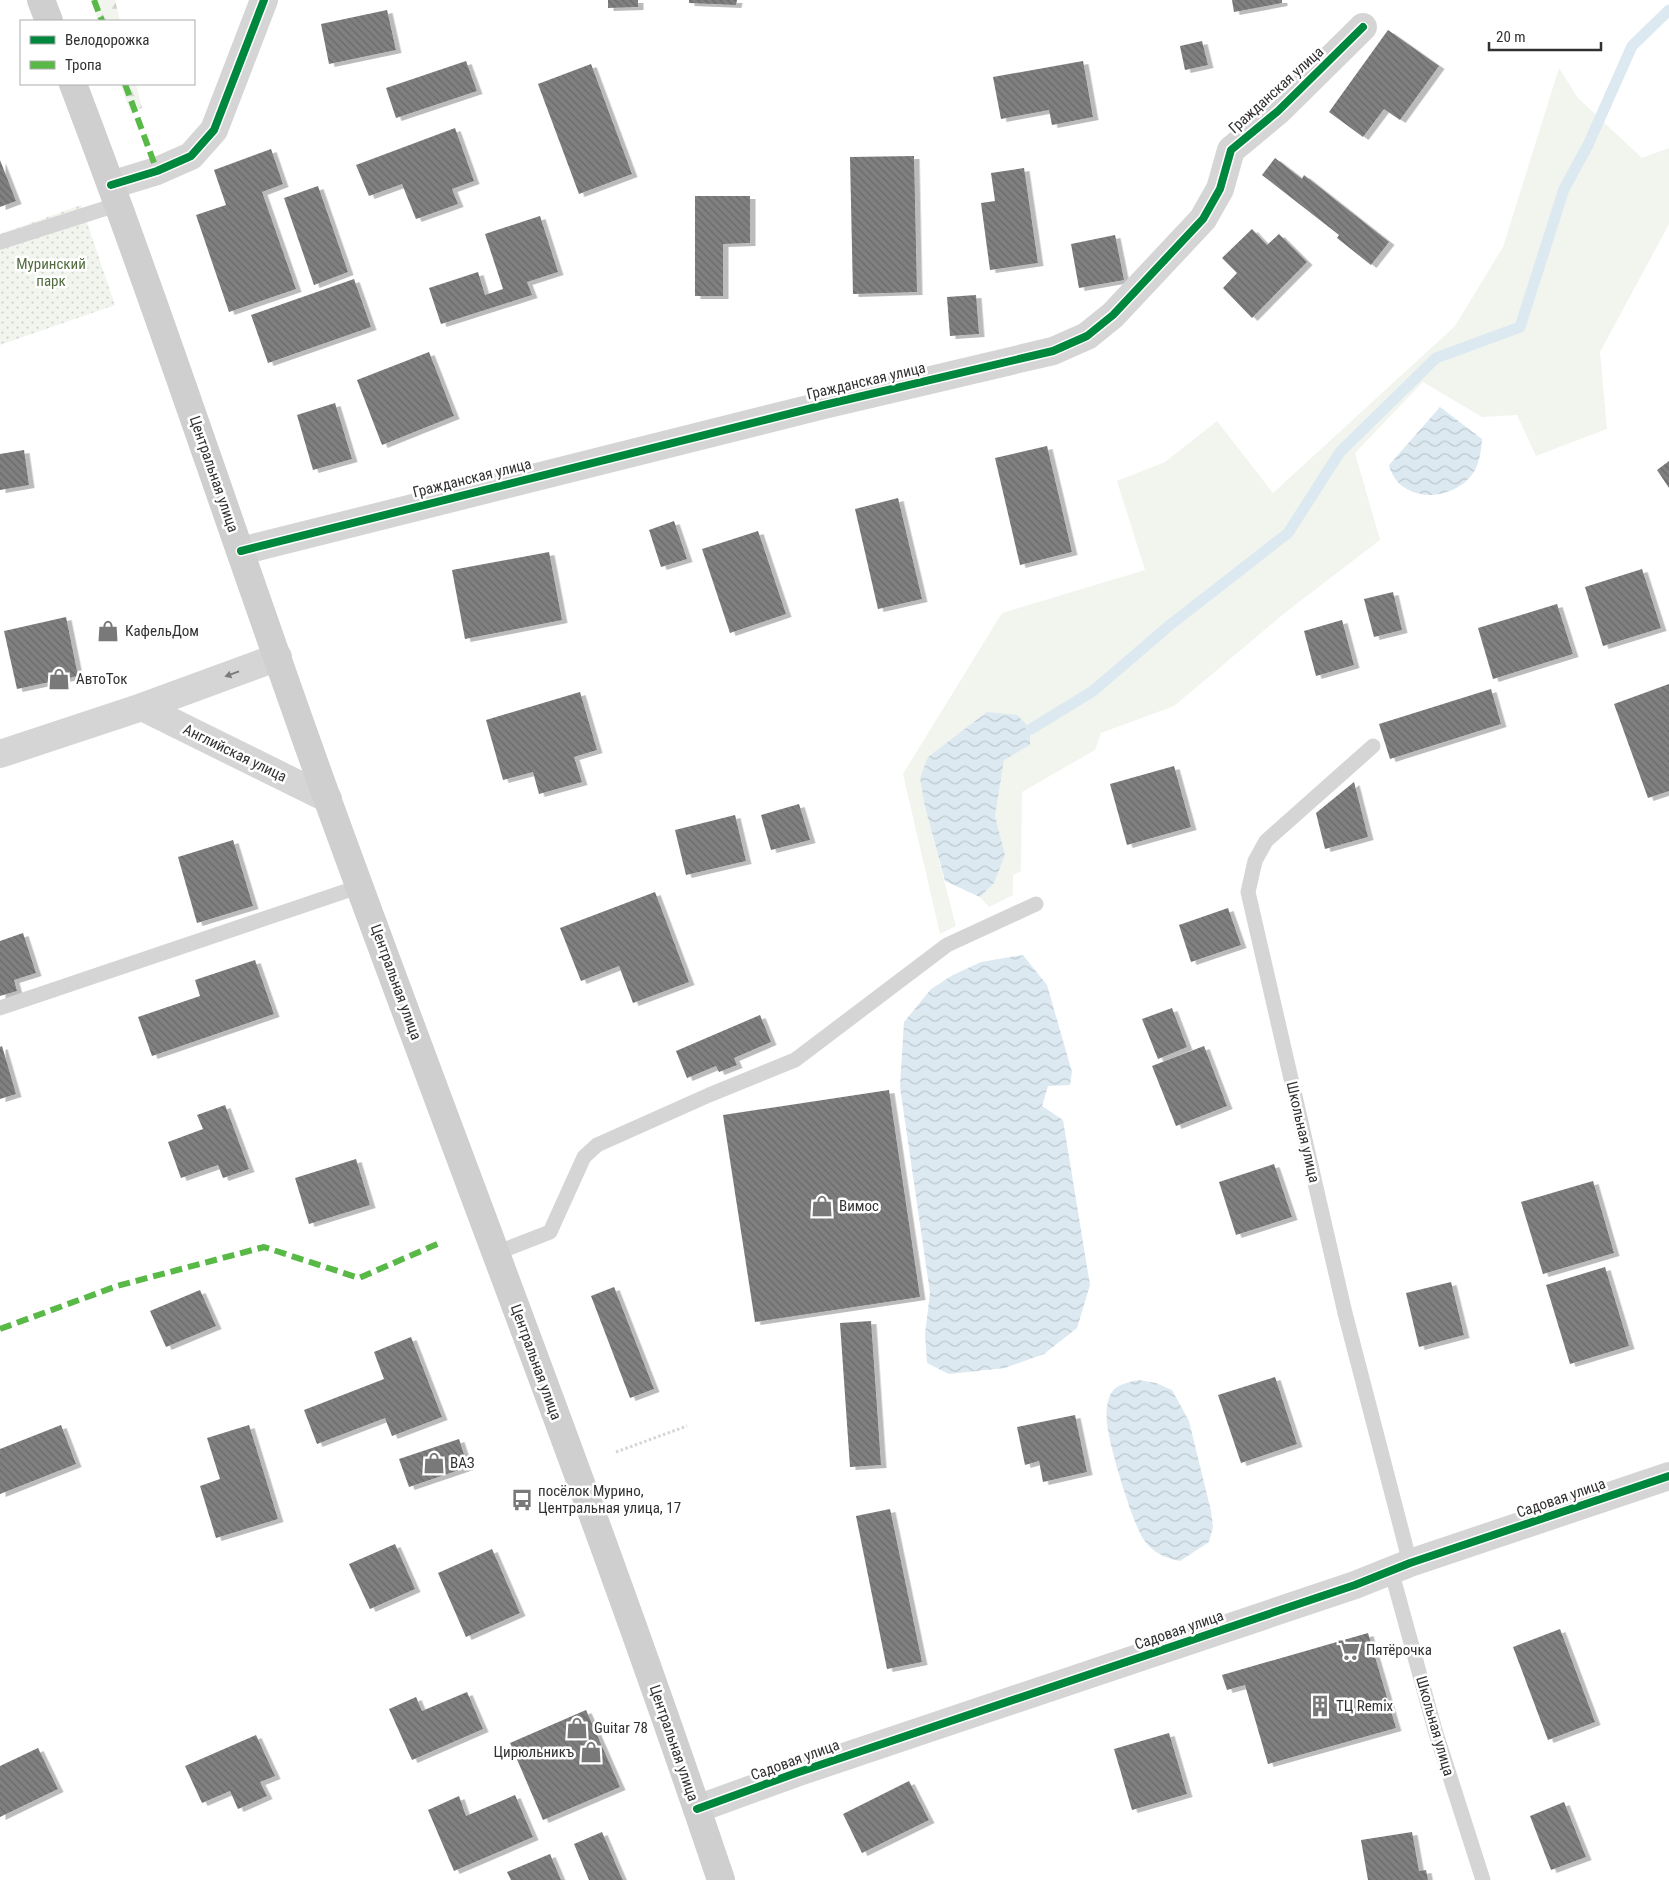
<svg xmlns="http://www.w3.org/2000/svg" width="1669" height="1880" font-family="'Roboto Condensed',sans-serif">
<style>
.grass{fill:#f1f5ee}
.forest{fill:url(#forest-firs)}
.park{fill:url(#park-dots)}
.water{fill:url(#water-waves)}
.lines{fill:none;stroke-linecap:round;stroke-linejoin:round}
.stream{stroke:#dce9f1;stroke-width:11}
.building{fill:url(#building-back-hatch);filter:url(#shadow)}
.path{stroke:#d5d5d5;stroke-width:3;stroke-dasharray:2.5 2.5;stroke-linecap:butt}
.service{stroke:#d5d5d5;stroke-width:15}
.minor{stroke:#d5d5d5;stroke-width:28}
.tertiary{stroke:#d5d5d5;stroke-width:28}
.secondary{stroke:#cfcfcf;stroke-width:28}
.quiet{stroke:#58b947;stroke-width:6;stroke-dasharray:12 6;stroke-linecap:butt}
.cycleway-casing{stroke:#fff;stroke-width:11}
.cycleway{stroke:#00873e;stroke-width:8}
.oneway{fill:#7b7b7b}
.labels{text-anchor:middle;stroke-width:5;stroke-linejoin:round;paint-order:stroke}
.street-label{font-size:15px;fill:#313131;stroke:#fff}
.park-label{font-size:15px;fill:#536b3f;stroke:#fff}
.poi-label{font-size:15px;fill:#313131;stroke:#fff;text-anchor:start}
</style>
<defs>
<pattern id="forest-firs" width="22" height="20" patternUnits="userSpaceOnUse" patternTransform="scale(1.25)"><rect width="22" height="20" fill="#f1f5ee"/><path d="M5 1l3.5 6h-7zM16 11l3.5 6h-7z" fill="#cfd2cd"/></pattern>
<pattern id="park-dots" width="8" height="8" patternUnits="userSpaceOnUse" patternTransform="scale(1.25)"><rect width="8" height="8" fill="#f1f5ee"/><path d="M2 2h.1M6 6h.1" fill="none" stroke="#cfd2cd" stroke-width="1.8" stroke-linecap="round"/></pattern>
<pattern id="water-waves" width="16" height="10" patternUnits="userSpaceOnUse" patternTransform="scale(1.25)"><rect width="16" height="10" fill="#dce9f1"/><path d="M0 5q4-4 8 0t8 0" fill="none" stroke="#bdc8cf"/></pattern>
<pattern id="building-back-hatch" width="6" height="6" patternUnits="userSpaceOnUse" patternTransform="scale(1.25)"><rect width="6" height="6" fill="#808080"/><path d="M-1 5l2 2M0 0l6 6M5-1l2 2" fill="none" stroke="#696969"/></pattern>
<filter id="shadow"><feDropShadow dx="5.5" dy="3" stdDeviation="0" flood-color="#0004"/></filter>
</defs>
<rect width="100%" height="100%" fill="#fff"/>
<polygon class="grass" points="1559,68 1578,98 1642,158 1669,148 1669,224 1600,352 1607,429 1536,456 1517,415 1482,417 1423,382 1355,453 1380,540 1286,612 1174,706 1101,733 1095,750 1022,792 1021,871 1013,875 1013,895 989,907 980,897 994,883 1005,855 995,816 1004,759 1030,745 1031,729 925,807 956,926 940,934 903,774 1002,613 1145,570 1117,481 1165,462 1217,421 1273,493 1455,326 1503,247"/>
<g class="forest">
<polygon points="91,0 115,0 120,21 98,21"/>
<polygon points="120,84 136,84 142,108 131,113"/>
</g>
<polygon class="park" points="81,205 115,305 0,345 0,234"/>
<g class="water">
<path d="M 1440,407 L 1482,439 C 1481,450 1480,460 1475,470 C 1456,503 1399,505 1389,465 Z"/>
<polygon points="987,712 1017,715 1031,729 1030,745 1004,760 995,816 1005,855 994,883 980,897 945,881 925,807 920,778 928,757"/>
<polygon points="1023,955 1047,985 1072,1072 1070,1085 1048,1086 1042,1106 1063,1120 1090,1285 1077,1328 1044,1354 1005,1368 949,1374 927,1363 925,1334 930,1293 900,1087 904,1022 931,989 953,975 981,962"/>
<path d="M 1139,1380 L 1156,1383 L 1172,1390 L 1189,1421 L 1211,1511 L 1213,1527 L 1209,1542 L 1180,1561 C 1165,1558 1153,1553 1144,1540 C 1133,1525 1111,1451 1108,1430 C 1106,1420 1105,1402 1112,1392 C 1117,1384 1130,1382 1139,1380 Z"/>
</g>
<g class="lines">
<polyline class="stream" points="1031,729 1093,691 1170,625 1288,533 1340,452 1436,358 1520,327 1564,189 1588,145 1632,46 1669,10"/>
</g>
<g class="building">
<polygon points="608,0 638,0 638,7 608,8"/>
<polygon points="689,0 737,0 736,5 689,3"/>
<polygon points="1232,0 1282,0 1282,3 1234,12"/>
<polygon points="387,10 396,50 329,64 321,24"/>
<polygon points="1388,30 1439,66 1400,120 1384,109 1363,137 1329,112"/>
<polygon points="1202,41 1208,65 1185,70 1180,46"/>
<polygon points="466,61 477,91 396,118 386,88"/>
<polygon points="1083,61 1093,117 1052,125 1049,110 1001,119 993,77"/>
<polygon points="591,64 632,174 579,194 538,84"/>
<polygon points="455,128 474,181 452,189 458,204 416,219 402,184 369,196 356,165"/>
<polygon points="271,149 283,184 262,192 296,289 229,312 196,215 226,205 214,170"/>
<polygon points="914,156 917,292 853,294 850,157"/>
<polygon points="1275,158 1302,179 1304,175 1389,242 1371,265 1337,238 1339,235 1262,175"/>
<polygon points="0,160 16,201 0,207"/>
<polygon points="1024,168 1038,263 990,270 981,203 995,201 991,173"/>
<polygon points="318,186 348,272 314,285 284,198"/>
<polygon points="695,196 750,196 750,243 723,244 723,296 695,296"/>
<polygon points="540,216 558,272 527,282 532,295 441,324 429,288 478,272 485,295 503,289 485,234"/>
<polygon points="1252,229 1267,245 1279,234 1307,262 1252,318 1223,288 1237,273 1222,258"/>
<polygon points="1115,235 1124,280 1079,288 1071,244"/>
<polygon points="354,279 371,327 268,363 251,315"/>
<polygon points="976,295 979,334 950,336 947,297"/>
<polygon points="429,352 454,416 382,445 357,380"/>
<polygon points="335,403 352,459 313,470 297,415"/>
<polygon points="1047,446 1072,552 1020,565 995,458"/>
<polygon points="24,450 29,485 0,490 0,454"/>
<polygon points="1669,461 1669,488 1657,470"/>
<polygon points="898,498 922,599 878,609 855,509"/>
<polygon points="674,521 687,559 661,567 649,530"/>
<polygon points="758,531 786,614 730,633 702,549"/>
<polygon points="549,552 562,620 465,639 452,570"/>
<polygon points="1642,569 1661,628 1603,646 1585,587"/>
<polygon points="1393,592 1402,630 1374,637 1364,599"/>
<polygon points="1557,604 1573,654 1493,679 1478,628"/>
<polygon points="66,617 78,676 17,689 4,631"/>
<polygon points="1342,620 1354,665 1316,676 1304,631"/>
<polygon points="1669,684 1669,791 1648,798 1614,704"/>
<polygon points="1491,689 1501,724 1390,759 1379,724"/>
<polygon points="580,692 597,750 574,757 582,782 539,794 533,772 503,780 486,720"/>
<polygon points="1174,766 1191,827 1127,845 1110,784"/>
<polygon points="1354,782 1368,837 1325,849 1316,813"/>
<polygon points="799,804 810,840 771,850 761,815"/>
<polygon points="735,815 746,861 686,875 675,830"/>
<polygon points="233,840 253,906 197,923 178,857"/>
<polygon points="655,892 689,982 633,1003 619,966 581,981 560,928"/>
<polygon points="1228,908 1241,945 1191,962 1179,925"/>
<polygon points="23,933 36,973 14,980 17,991 0,996 0,941"/>
<polygon points="255,960 274,1014 152,1056 138,1017 200,996 195,980"/>
<polygon points="1172,1008 1187,1047 1158,1059 1142,1019"/>
<polygon points="760,1015 771,1042 734,1058 737,1065 719,1072 716,1066 687,1078 676,1051"/>
<polygon points="2,1046 16,1094 0,1099 0,1047"/>
<polygon points="1204,1046 1227,1106 1176,1126 1152,1066"/>
<polygon points="889,1090 920,1297 755,1322 723,1115"/>
<polygon points="225,1105 249,1169 223,1178 218,1165 181,1178 168,1142 203,1129 197,1115"/>
<polygon points="356,1159 370,1205 309,1224 295,1178"/>
<polygon points="1274,1164 1292,1217 1236,1235 1219,1182"/>
<polygon points="1593,1181 1614,1253 1543,1274 1521,1202"/>
<polygon points="1605,1267 1629,1346 1570,1364 1546,1285"/>
<polygon points="1451,1282 1464,1335 1419,1347 1406,1293"/>
<polygon points="614,1287 654,1389 630,1398 591,1296"/>
<polygon points="200,1290 216,1326 166,1347 150,1311"/>
<polygon points="871,1321 881,1465 850,1467 840,1323"/>
<polygon points="411,1337 442,1417 392,1436 385,1418 317,1444 304,1410 384,1379 374,1352"/>
<polygon points="1275,1377 1297,1444 1241,1463 1218,1395"/>
<polygon points="1075,1415 1087,1472 1043,1482 1039,1461 1025,1465 1017,1427"/>
<polygon points="61,1425 76,1464 0,1494 0,1449"/>
<polygon points="249,1425 278,1519 216,1538 200,1486 220,1479 207,1438"/>
<polygon points="459,1439 468,1467 409,1487 399,1459"/>
<polygon points="890,1509 922,1662 887,1669 856,1516"/>
<polygon points="395,1544 415,1589 370,1609 349,1564"/>
<polygon points="492,1549 520,1613 466,1637 438,1573"/>
<polygon points="1560,1629 1595,1722 1548,1740 1513,1647"/>
<polygon points="1368,1633 1396,1728 1268,1764 1245,1685 1227,1690 1222,1675"/>
<polygon points="467,1692 483,1729 412,1760 389,1709 416,1697 422,1711"/>
<polygon points="586,1710 620,1787 543,1820 510,1743"/>
<polygon points="1169,1733 1187,1794 1132,1810 1114,1749"/>
<polygon points="256,1735 275,1776 260,1782 267,1796 238,1809 230,1791 202,1803 185,1766"/>
<polygon points="38,1748 58,1789 0,1817 0,1766"/>
<polygon points="909,1781 929,1820 862,1853 843,1814"/>
<polygon points="515,1795 533,1837 454,1871 428,1810 459,1796 466,1816"/>
<polygon points="1564,1802 1586,1857 1551,1870 1530,1816"/>
<polygon points="602,1832 620,1874 623,1880 589,1880 574,1844"/>
<polygon points="1412,1832 1419,1871 1426,1870 1428,1880 1368,1880 1361,1840"/>
<polygon points="550,1854 561,1880 511,1880 507,1872"/>
</g>
<g class="lines">
<polyline class="path" points="616,1452 687,1426"/>
<g class="service">
<polyline points="0,242 119,204"/>
<polyline points="1373,746 1266,841 1255,861 1248,892 1345,1313 1410,1563"/>
<polyline points="0,1008 361,886"/>
<polyline points="496,1253 550,1232 584,1157 597,1145 709,1095 795,1060 947,945 1036,904"/>
<polyline points="1391,1570 1435,1730 1483,1880"/>
</g>
<g class="minor">
<polyline points="111,185 157,171 191,156 214,130 264,0"/>
<polyline points="241,551 820,406 1053,351 1087,336 1113,315 1203,219 1220,189 1231,150 1278,111 1363,27"/>
<polyline points="697,1809 796,1773 1355,1585 1410,1563 1669,1476"/>
</g>
<g class="tertiary">
<polyline points="142,707 328,799"/>
<polyline points="0,754 142,707 278,657"/>
</g>
<g class="secondary">
<polyline points="41,0 49,21"/>
<path d="M 73,84 C 163,320 241,560 327,798 C 458,1159 599,1516 721,1880"/>
</g>
<g class="quiet">
<polyline points="94,0 102,21"/>
<polyline points="125,84 157,171"/>
<polyline points="0,1329 117,1286 264,1247 359,1278 442,1242"/>
</g>
<g class="cycleway-casing">
<g id="cycleway">
<polyline points="111,185 157,171 191,156 214,130 264,0"/>
<polyline points="241,551 820,406 1053,351 1087,336 1113,315 1203,219 1220,189 1231,150 1278,111 1363,27"/>
<polyline points="697,1809 796,1773 1355,1585 1410,1563 1669,1476"/>
</g>
</g>
<use href="#cycleway" class="cycleway"/>
</g>
<defs><path id="oneway-solid" d="M-6-.8H1V-3.2L6.5 0L1 3.2V.8H-6Z" transform="scale(1.25)"/></defs>
<use class="oneway" href="#oneway-solid" transform="translate(232 674) rotate(160)"/>
<defs>
<g id="shop-bare" transform="scale(1.725)"><path d="M-5-2.5h2.3a2.7 3.5 0 0 1 5.4 0H5L5.5 6h-11ZM-1.5-2.5h3a1.5 2.3 0 0 0-3 0Z" fill="#797979" stroke="#fff" stroke-width="2.5" paint-order="stroke"/></g>
<g id="bus-bare" transform="scale(1.725)"><path d="M-5-6H5V4H4V6H2V4H-2V6H-4V4H-5ZM-3.5-4V0h7V-4ZM-3.5 1.2v1.5H-2V1.2ZM2 1.2v1.5H3.5V1.2Z" fill="#797979" stroke="#fff" stroke-width="2.5" paint-order="stroke"/></g>
<g id="supermarket-bare" transform="scale(1.725)"><path d="M-6-5.5h2.5l.6 2H6L4.5 2H-2.5L-4.4-4H-6ZM-1.5 3.2a1.3 1.3 0 1 0 .1 0ZM3 3.2a1.3 1.3 0 1 0 .1 0Z" fill="#797979" stroke="#fff" stroke-width="2.5" paint-order="stroke"/></g>
<g id="building-bare" transform="scale(1.725)"><path d="M-4-6H4V6H1V3H-1V6H-4ZM-2.5-4.3h1.7v1.8h-1.7ZM.8-4.3h1.7v1.8H.8ZM-2.5-1h1.7V.8h-1.7ZM.8-1h1.7V.8H.8Z" fill="#797979" stroke="#fff" stroke-width="2.5" paint-order="stroke"/></g>
</defs>
<g fill-rule="evenodd">
<use href="#shop-bare" x="108" y="631"/>
<use href="#shop-bare" x="59" y="679"/>
<use href="#shop-bare" x="822" y="1206"/>
<use href="#shop-bare" x="434" y="1463"/>
<use href="#bus-bare" x="522" y="1500"/>
<use href="#supermarket-bare" x="1349" y="1650"/>
<use href="#building-bare" x="1320" y="1706"/>
<use href="#shop-bare" x="577" y="1728"/>
<use href="#shop-bare" x="591" y="1752"/>
</g>
<g class="labels">
<g class="street-label">
<text transform="translate(1276 90) rotate(-42)" y="5">Гражданская улица</text>
<text transform="translate(866 381) rotate(-13)" y="5">Гражданская улица</text>
<text transform="translate(214 474) rotate(71)" y="5">Центральная улица</text>
<text transform="translate(472 478) rotate(-14)" y="5">Гражданская улица</text>
<text transform="translate(235 753) rotate(26)" y="5">Английская улица</text>
<text transform="translate(396 982) rotate(70)" y="5">Центральная улица</text>
<text transform="translate(1303 1132) rotate(77)" y="5">Школьная улица</text>
<text transform="translate(536 1362) rotate(70)" y="5">Центральная улица</text>
<text transform="translate(1561 1498) rotate(-19)" y="5">Садовая улица</text>
<text transform="translate(1179 1630) rotate(-19)" y="5">Садовая улица</text>
<text transform="translate(1435 1726) rotate(74)" y="5">Школьная улица</text>
<text transform="translate(674 1743) rotate(71)" y="5">Центральная улица</text>
<text transform="translate(795 1760) rotate(-20)" y="5">Садовая улица</text>
</g>
<g class="park-label">
<text x="51" y="269">Муринский<tspan x="51" dy="17">парк</tspan></text>
</g>
<g class="poi-label">
<text x="125" y="636">КафельДом</text>
<text x="76" y="684">АвтоТок</text>
<text x="839" y="1211">Вимос</text>
<text x="450" y="1468">ВАЗ</text>
<text x="538" y="1496">посёлок Мурино,<tspan x="538" dy="17">Центральная улица, 17</tspan></text>
<text x="1366" y="1655">Пятёрочка</text>
<text x="1336" y="1711">ТЦ Remix</text>
<text x="594" y="1733">Guitar 78</text>
<text x="574" y="1757" text-anchor="end">Цирюльникъ</text>
</g>
</g>
<rect x="20" y="20" width="175" height="65" fill="#ffffff" stroke="#adadad"/>
<rect x="30" y="36" width="25" height="8" fill="#00873e" stroke="#adadad"/>
<text x="65" y="45" font-size="15" fill="#313131">Велодорожка</text>
<rect x="30" y="61" width="25" height="8" fill="#58b947" stroke="#adadad"/>
<text x="65" y="70" font-size="15" fill="#313131">Тропа</text>
<path d="M1489 42v8h112v-8" fill="none" stroke="#313131" stroke-width="2.5"/>
<text x="1496" y="42" font-size="15" fill="#313131" stroke="#ffffff" stroke-width="4" paint-order="stroke">20 m</text>
</svg>
